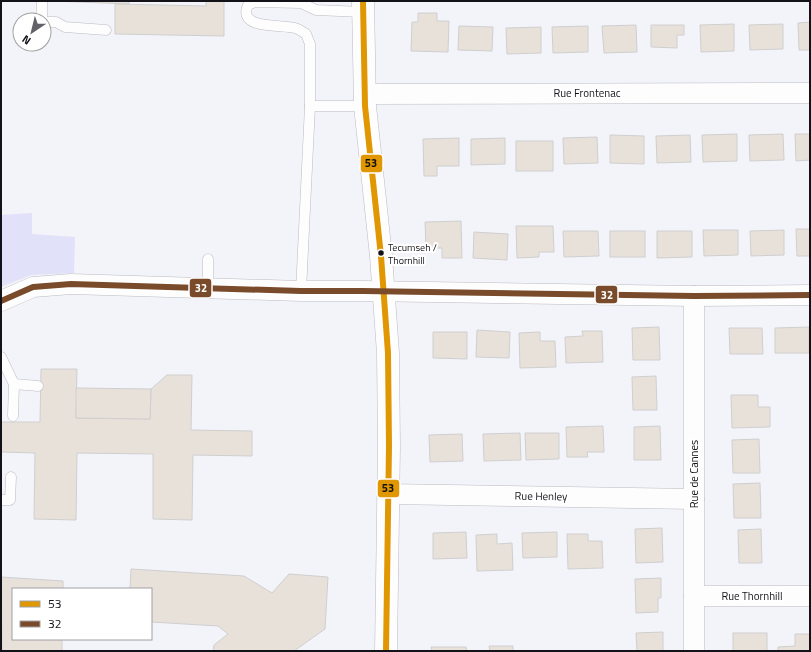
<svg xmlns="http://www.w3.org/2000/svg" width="811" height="652" font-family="'Titillium Web',sans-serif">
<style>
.green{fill:#e1e1f9}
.building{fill:#e7e1da;stroke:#d0cfcf}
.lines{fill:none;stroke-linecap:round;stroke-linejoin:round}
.lane-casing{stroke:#bbbbc1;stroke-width:11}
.street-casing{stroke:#bbbbc1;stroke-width:21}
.secondary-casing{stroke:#bbbbc1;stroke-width:23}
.lane{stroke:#fdfdfe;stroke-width:10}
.street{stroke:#fdfdfe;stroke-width:20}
.secondary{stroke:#fdfdfe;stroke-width:22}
.bus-1-casing{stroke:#fff;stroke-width:9}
.bus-2-casing{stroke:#fff;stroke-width:9}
.bus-1{stroke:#e09702;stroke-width:6}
.bus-2{stroke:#7a4b2a;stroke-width:6}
.bus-dot{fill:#131218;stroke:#fff;stroke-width:1.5}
.labels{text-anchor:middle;stroke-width:4;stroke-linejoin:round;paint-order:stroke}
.bus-label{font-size:10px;fill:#131218;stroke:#fff;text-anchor:start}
.street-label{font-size:11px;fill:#131218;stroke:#fff}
.line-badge{stroke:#fff;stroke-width:1.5}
.badge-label{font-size:11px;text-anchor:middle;font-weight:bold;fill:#fff}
.pale-badge-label{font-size:11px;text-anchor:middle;font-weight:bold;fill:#111}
</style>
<rect width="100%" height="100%" fill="#f3f3fa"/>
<polygon class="green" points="32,213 32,234 75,237 74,273 31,275 1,287 1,215"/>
<g class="building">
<polygon points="53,1 129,1 129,4"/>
<polygon points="206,1 224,1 224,36 115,34 115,4 206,6"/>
<polygon points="418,13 437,13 437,21 449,21 448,52 411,51 412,22 418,22"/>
<polygon points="810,22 810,50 799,50 798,23"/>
<polygon points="734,24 734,51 701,52 700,25"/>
<polygon points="783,24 783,49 750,50 749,25"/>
<polygon points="636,25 637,52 604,53 602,26"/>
<polygon points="651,25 684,25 684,35 677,35 677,48 651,47"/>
<polygon points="459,26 493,27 492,51 458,50"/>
<polygon points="588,26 588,52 553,53 552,27"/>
<polygon points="541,27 541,53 507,54 506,28"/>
<polygon points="737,134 737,161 703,162 702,135"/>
<polygon points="783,134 784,160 750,161 749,135"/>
<polygon points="795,134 810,134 810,160 796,161"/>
<polygon points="610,135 644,136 644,164 610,163"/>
<polygon points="690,135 691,162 657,163 656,136"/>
<polygon points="597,137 598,163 564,164 563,138"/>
<polygon points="459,138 459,166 437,166 437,176 424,176 423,139"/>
<polygon points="505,138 505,164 471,165 471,139"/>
<rect x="516" y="141" width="37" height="30"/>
<polygon points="461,221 462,258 442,258 442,248 426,248 425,222"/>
<polygon points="516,226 553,226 554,252 539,252 539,257 517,258"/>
<polygon points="796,229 810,229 810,256 797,256"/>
<polygon points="703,230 738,230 738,255 704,256"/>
<polygon points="784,230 784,255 751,256 750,231"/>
<polygon points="563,231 598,231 599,256 564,257"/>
<rect x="610" y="231" width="35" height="26"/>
<polygon points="657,231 692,231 692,257 657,258"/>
<polygon points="474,232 508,234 507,260 473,258"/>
<polygon points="659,327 660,360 633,360 632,328"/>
<polygon points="809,327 809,353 775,353 775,328"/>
<polygon points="729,328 762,328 763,354 730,354"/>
<polygon points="477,330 510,332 509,358 476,357"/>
<polygon points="582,331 602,331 603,362 566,363 565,337 583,336"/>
<polygon points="433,332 467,332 467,359 433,358"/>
<polygon points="540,332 540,341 555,341 556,367 520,368 519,333"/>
<polygon points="41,369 77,369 76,418 150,419 151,389 167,375 192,375 191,430 252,431 252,456 193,455 192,520 153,519 153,454 77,453 76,520 34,519 35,453 1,452 1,422 40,422"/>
<polygon points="656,376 657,410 633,410 632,377"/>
<polygon points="76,388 151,389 150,419 76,418"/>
<polygon points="731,395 758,395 758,407 770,407 770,427 732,428"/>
<polygon points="603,426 604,452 587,452 588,457 567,457 566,427"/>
<polygon points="660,426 661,460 634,460 634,427"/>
<polygon points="520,433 521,460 484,461 483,434"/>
<polygon points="525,433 559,433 559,459 526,460"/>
<polygon points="462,434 463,461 430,462 429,435"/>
<polygon points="759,439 760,473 733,473 732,440"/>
<polygon points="760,483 761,518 734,518 733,484"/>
<polygon points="662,528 663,562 636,563 635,529"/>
<polygon points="761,529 762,563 739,563 738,530"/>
<polygon points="466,532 467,558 433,559 433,533"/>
<polygon points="557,532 557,557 523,558 522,533"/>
<polygon points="497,534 497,544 512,543 513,570 477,571 476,535"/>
<polygon points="567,534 588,534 588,541 602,541 603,568 568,569"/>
<polygon points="131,569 244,576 272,593 289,574 328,577 325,629 294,651 213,651 214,645 228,634 218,626 151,622 151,589 130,589"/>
<polygon points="1,577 63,581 63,589 13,589 13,639 62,639 62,651 2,651"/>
<polygon points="661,578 661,598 658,598 658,612 636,613 635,579"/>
<polygon points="663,632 663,651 637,651 636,633"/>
<rect x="733" y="633" width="34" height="18"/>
<polygon points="795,634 810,634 810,651 778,651 778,647 795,646"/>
<polygon points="489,646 513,646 513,651 490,651"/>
<polygon points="431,647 466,647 467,651 432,651"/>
</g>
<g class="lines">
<g class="lane-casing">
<g id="lane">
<polyline points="42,20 42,1"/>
<polyline points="44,22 56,22 65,27 106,30"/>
<polyline points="310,106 365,106"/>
<polyline points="208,288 208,259"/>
<path d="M 301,291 L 310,106 L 310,44 L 306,34 C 303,32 299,29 295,28 C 281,24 237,30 248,5 L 255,2 L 301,3 L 316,10 L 363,12"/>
<polyline points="1,357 14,384 38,386"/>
<polyline points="13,416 14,384"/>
<polyline points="1,500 10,500 11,477"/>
</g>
</g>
<g class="street-casing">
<g id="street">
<polyline points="365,94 810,93"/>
<polyline points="1,301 33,287 71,284 301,291 363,291 694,296 810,295"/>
<polyline points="388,494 694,499"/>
<polyline points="694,596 810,596"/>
<polyline points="694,651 694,296"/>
</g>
</g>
<g class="secondary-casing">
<polyline id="secondary" points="363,1 365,106 381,256 388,353 389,446 386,651"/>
</g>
<use href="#lane" class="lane"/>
<use href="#street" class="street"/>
<use href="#secondary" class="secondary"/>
<g class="bus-1-casing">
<polyline id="bus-1" points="363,1 365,106 381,256 388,353 389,446 386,651"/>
</g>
<g class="bus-2-casing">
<polyline id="bus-2" points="1,301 33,287 71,284 301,291 363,291 694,296 810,295"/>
</g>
<use href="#bus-1" class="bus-1"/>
<use href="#bus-2" class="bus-2"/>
</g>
<circle class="bus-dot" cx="381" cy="253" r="3.5"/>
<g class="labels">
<g class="bus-label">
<text x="388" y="251">Tecumseh /<tspan x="388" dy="13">Thornhill</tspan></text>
</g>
<g class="street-label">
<text x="587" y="97">Rue Frontenac</text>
<text transform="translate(694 474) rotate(-90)" y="4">Rue de Cannes</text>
<text transform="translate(541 496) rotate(1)" y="4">Rue Henley</text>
<text x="752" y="600">Rue Thornhill</text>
</g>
</g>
<g class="line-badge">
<rect x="360" y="154" width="23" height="19" rx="4" fill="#e09702"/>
<rect x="189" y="278" width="23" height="20" rx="4" fill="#7a4b2a"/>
<rect x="595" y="285" width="23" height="19" rx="4" fill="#7a4b2a"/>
<rect x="377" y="479" width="23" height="19" rx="4" fill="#e09702"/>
</g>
<g class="badge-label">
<text x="201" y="292">32</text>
<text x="607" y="299">32</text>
</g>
<g class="pale-badge-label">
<text x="371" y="167">53</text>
<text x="388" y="492">53</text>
</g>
<rect width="811" height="652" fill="none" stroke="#131218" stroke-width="4"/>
<rect x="12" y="588" width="140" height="52" fill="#ffffff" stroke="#a1a0a3"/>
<rect x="20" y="601" width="20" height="6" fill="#e09702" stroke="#a1a0a3"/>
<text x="48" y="608" font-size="12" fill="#131218">53</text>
<rect x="20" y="621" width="20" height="6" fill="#7a4b2a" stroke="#a1a0a3"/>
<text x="48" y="628" font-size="12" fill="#131218">32</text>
<g transform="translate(32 32) rotate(215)"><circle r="19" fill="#ffffff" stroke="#a1a0a3"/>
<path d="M0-3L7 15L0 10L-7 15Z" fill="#616167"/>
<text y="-6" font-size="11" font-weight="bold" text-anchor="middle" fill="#131218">N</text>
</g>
</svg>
